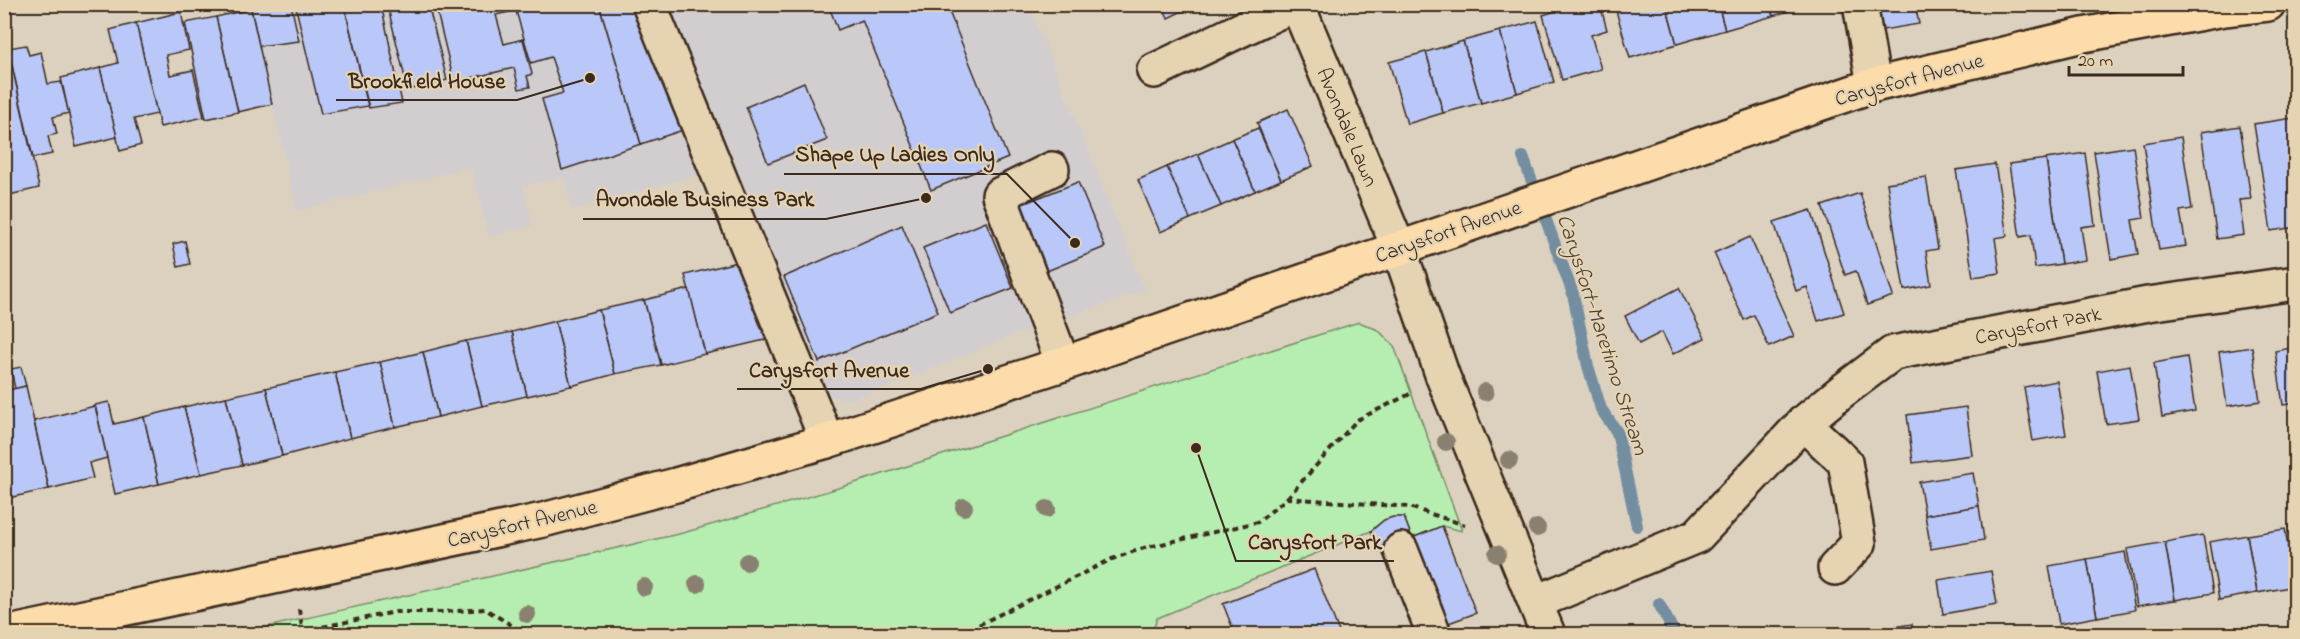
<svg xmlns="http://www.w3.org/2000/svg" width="2300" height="639" font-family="'Indie Flower',sans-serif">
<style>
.built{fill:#d2ced0}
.green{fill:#b6eeb1;stroke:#788c68;stroke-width:1.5}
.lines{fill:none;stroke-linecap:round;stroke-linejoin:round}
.stream{stroke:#738ea1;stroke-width:12}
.building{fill:#b9c8f8;stroke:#3b2a1e;stroke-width:1.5}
.minor-casing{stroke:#3b2a1e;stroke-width:38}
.major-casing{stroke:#3b2a1e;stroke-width:38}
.path{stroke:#3b2a1e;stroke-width:4;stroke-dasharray:6 4.5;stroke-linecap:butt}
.minor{stroke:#e5d3b1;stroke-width:33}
.major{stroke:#fddcac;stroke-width:33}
.tree{fill:#8a806f}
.labels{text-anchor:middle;stroke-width:4.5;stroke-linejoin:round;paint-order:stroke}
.street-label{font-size:21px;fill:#3b2a1e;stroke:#e5d3b1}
.water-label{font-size:22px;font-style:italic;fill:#49433f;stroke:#e5d3b1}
.leader{fill:none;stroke:#3b2a1e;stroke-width:2}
.callout-dot{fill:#3b2a1e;stroke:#e5d3b1;stroke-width:2}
.callout-label{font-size:22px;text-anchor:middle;font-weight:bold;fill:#3b2a1e;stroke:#e5d3b1;stroke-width:4.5;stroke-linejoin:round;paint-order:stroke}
</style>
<rect width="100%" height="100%" fill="#dcd1bf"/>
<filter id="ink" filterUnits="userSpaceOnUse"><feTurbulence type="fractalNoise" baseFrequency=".0167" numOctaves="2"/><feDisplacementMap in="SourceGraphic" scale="12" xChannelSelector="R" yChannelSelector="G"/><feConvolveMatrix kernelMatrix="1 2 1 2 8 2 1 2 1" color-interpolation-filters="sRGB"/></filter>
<g filter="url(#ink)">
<g class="built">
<polygon points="250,5 632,5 701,174 572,210 564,177 523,186 533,225 489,237 471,167 297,211"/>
<polygon points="668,5 1029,5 1145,290 1048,324 1012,335 912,378 850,400 825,395"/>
</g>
<path class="green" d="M 1359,322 L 1378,330 L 1394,346 L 1462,531 L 1442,526 L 1412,538 L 1404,517 C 1389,516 1381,521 1371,531 L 1157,618 L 1152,634 L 236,634 L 683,533 L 842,487 Z"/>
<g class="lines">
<g class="stream">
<polyline points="1523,157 1573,294 1588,366 1601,409 1617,432 1637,526"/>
<polyline points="1659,604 1675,634"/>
</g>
</g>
<g class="building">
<polygon points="250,4 291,4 299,41 259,46"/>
<polygon points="295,4 344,4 368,106 321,114"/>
<polygon points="344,4 381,4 402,103 369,108"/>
<polygon points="387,4 428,4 447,80 408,90"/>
<polygon points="435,4 513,4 514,11 496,15 504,44 523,39 532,74 527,76 530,87 519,89 514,68 454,82"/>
<polygon points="514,4 599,4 641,144 562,170 542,99 563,93 551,57 531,63"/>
<polygon points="599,4 631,4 683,130 641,144"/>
<polygon points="828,4 946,4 1008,158 931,190 862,20 838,30"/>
<polygon points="1162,4 1197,4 1168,18"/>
<polygon points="1578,4 1600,4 1607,30 1591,35 1601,69 1562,80 1543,15"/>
<polygon points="1614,4 1666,4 1677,44 1630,58"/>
<polygon points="1666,4 1718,4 1725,30 1677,44"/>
<polygon points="1718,4 1770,4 1773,16 1725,30"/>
<polygon points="1770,4 1811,4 1773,16"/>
<polygon points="1872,4 1915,4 1919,24 1877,31"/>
<polygon points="251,9 272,104 238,112 216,17"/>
<polygon points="181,12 189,50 166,55 170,75 193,70 204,117 160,127 136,23"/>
<polygon points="216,17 238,112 206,119 185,23"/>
<polygon points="1537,21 1554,82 1517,93 1500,31"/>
<polygon points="136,23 157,114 134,119 141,145 120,151 100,68 118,63 110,30"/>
<polygon points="1500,31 1517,93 1481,103 1463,41"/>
<polygon points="1463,41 1481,103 1443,113 1426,52"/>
<polygon points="26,45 29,55 41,52 48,84 61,82 69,113 53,117 57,134 48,136 52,154 33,158 8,48"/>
<polygon points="4,48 8,48 39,188 9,195 4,175"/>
<polygon points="1426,52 1443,113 1407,124 1389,62"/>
<polygon points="100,68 117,137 76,147 61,78"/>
<polygon points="804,82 827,140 768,163 746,107"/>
<polygon points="1288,109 1313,166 1281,180 1257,123"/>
<polygon points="2293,118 2296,134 2296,191 2292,192 2296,227 2271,231 2254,124"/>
<polygon points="2240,126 2251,199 2239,200 2244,235 2217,239 2201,132"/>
<polygon points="1258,128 1281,180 1255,191 1232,139"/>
<polygon points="2181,137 2192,209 2180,211 2186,246 2159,250 2143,143"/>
<polygon points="1232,139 1255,191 1221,206 1198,154"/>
<polygon points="2133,146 2144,218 2132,220 2138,254 2111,259 2094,152"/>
<polygon points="2085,153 2095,225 2081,227 2086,260 2061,264 2046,159"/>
<polygon points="1198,154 1221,206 1190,219 1167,167"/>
<polygon points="2046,159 2061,264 2035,268 2031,235 2020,237 2009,164"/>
<polygon points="1995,164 2007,236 1995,238 2000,273 1973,277 1956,170"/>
<polygon points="1167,167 1190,219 1160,232 1138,180"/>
<polygon points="4,175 9,195 4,196"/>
<polygon points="1926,177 1938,249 1926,251 1931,285 1904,290 1887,183"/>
<polygon points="1078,182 1105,247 1042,273 1015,207"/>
<polygon points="1860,193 1893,296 1867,305 1856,271 1845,275 1822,206"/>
<polygon points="1811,210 1844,313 1818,321 1807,287 1796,291 1774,222"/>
<polygon points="986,222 1013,288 950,313 923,248"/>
<polygon points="902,225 938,312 819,362 784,277"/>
<polygon points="1750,237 1794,336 1769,347 1754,315 1744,320 1714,253"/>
<polygon points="185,241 190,264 178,267 173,244"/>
<polygon points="737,262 769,339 705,354 685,275"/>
<polygon points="1679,288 1705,338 1673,354 1662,332 1639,344 1625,316"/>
<polygon points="689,289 705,354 661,365 644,300"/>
<polygon points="644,300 661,365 615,374 599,310"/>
<polygon points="599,310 615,374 571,386 555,321"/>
<polygon points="555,321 571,386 527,396 512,332"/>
<polygon points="512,332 527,396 482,406 466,341"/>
<polygon points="466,341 482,406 438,417 423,352"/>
<polygon points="2252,347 2260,401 2227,406 2219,352"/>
<polygon points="2296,347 2296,403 2283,405 2275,351"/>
<polygon points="423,352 438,417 395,427 380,362"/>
<polygon points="2187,357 2195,411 2162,417 2154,363"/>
<polygon points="380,362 395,427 350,438 335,372"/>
<polygon points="2130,365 2139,419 2106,424 2097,371"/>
<polygon points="21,367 26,386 15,389 11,369"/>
<polygon points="335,372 350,438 282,456 266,388"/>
<polygon points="2057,381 2066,435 2033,441 2024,387"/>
<polygon points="26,386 49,489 4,499 4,391"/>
<polygon points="266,388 282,456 242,465 226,397"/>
<polygon points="226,397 242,465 201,474 184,407"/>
<polygon points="109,402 114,424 144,417 159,484 115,494 95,405"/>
<polygon points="95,406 107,458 89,463 93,478 49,489 34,421"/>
<polygon points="184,407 201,474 159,484 144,417"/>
<polygon points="1966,407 1972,455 1913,463 1907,415"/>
<polygon points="1973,473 1979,506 1925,515 1919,482"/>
<polygon points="1979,506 1984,540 1931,549 1925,515"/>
<polygon points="1393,517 1404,517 1412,538 1379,551 1371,531 1384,520"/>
<polygon points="2296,524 2296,562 2289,526"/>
<polygon points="1442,526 1476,613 1446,624 1412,538"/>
<polygon points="2285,529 2295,586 2257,593 2247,535"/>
<polygon points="2203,535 2213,593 2175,600 2165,542"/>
<polygon points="2247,535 2257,593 2219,600 2209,542"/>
<polygon points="2165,542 2175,600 2137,606 2127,549"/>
<polygon points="2125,552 2135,610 2097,617 2087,559"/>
<polygon points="2087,559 2097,617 2059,624 2049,566"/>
<polygon points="1314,569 1340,634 1235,634 1223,604"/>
<polygon points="1991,571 1997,604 1943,614 1938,580"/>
<polygon points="1912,624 1913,634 1879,634 1879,629"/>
<polygon points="1879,629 1879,634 1845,634"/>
</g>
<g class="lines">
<g class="minor-casing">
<g id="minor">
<polyline points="649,4 827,441"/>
<polyline points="1297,4 1399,249 1443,377 1548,634"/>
<polyline points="1860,4 1874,85"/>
<polyline points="1154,71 1295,4"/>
<polyline points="1052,169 999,195 1063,364"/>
<polyline points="1401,550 1434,634"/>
<polyline points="1835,568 1859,543 1845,462 1803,423 1841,392 1893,353 2148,304 2296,283"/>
<polyline points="1536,602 1697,536 1803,423"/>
</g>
</g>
<g class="major-casing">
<polyline id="major" points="4,634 543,520 676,485 827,441 1063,364 1874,85 2083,35 2224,9 2268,4"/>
</g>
<g class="path">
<polyline points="1287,498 1357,420 1410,394"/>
<polyline points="299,609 303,634"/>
<polyline points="302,631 395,612 443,612 485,609 526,634"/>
<polyline points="960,634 1112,559 1144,548 1258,522 1287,498 1409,507 1465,525"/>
</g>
<use href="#minor" class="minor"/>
<use href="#major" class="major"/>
</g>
<g class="tree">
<circle cx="1485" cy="392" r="9"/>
<circle cx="1446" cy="442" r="9"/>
<circle cx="1509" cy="460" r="9"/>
<circle cx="964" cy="507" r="9"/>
<circle cx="1047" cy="509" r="9"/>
<circle cx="1537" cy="528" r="9"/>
<circle cx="1497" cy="554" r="9"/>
<circle cx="747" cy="562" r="9"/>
<circle cx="697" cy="584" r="9"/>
<circle cx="644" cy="587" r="9"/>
<circle cx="527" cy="614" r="9"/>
</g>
</g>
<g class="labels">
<g class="street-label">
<text transform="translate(1909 79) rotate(-15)" y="7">Carysfort Avenue</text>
<text transform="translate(1348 127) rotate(67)" y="7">Avondale Lawn</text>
<text transform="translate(1448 231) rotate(-19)" y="7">Carysfort Avenue</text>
<text transform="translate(2038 325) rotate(-11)" y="7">Carysfort Park</text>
<text transform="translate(522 523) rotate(-13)" y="7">Carysfort Avenue</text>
</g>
<g class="water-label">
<text transform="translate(1604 334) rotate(72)" y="8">Carysfort-Maretimo Stream</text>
</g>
</g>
<path class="leader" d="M590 78L517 100H336M1075 243L1007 174H784M926 198L826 219H583M988 369L921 389H737M1196 448L1236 561H1394"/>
<g class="callout-dot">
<circle cx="590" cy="78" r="6"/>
<circle cx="1075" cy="243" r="6"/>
<circle cx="926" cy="198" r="6"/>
<circle cx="988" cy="369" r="6"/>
<circle cx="1196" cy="448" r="6"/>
</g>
<g class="callout-label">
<text x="427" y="88">Brookfield House</text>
<text x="895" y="161">Shape Up Ladies Only</text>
<text x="705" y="206">Avondale Business Park</text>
<text x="829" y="377">Carysfort Avenue</text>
<text x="1315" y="549">Carysfort Park</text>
</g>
<rect width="2300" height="639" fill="none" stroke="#e5d3b1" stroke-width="24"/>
<rect x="12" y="12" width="2276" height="615" fill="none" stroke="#3b2a1e" stroke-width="2" filter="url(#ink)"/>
<path d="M2069 66v9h114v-9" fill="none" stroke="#3b2a1e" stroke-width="3"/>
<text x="2078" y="66" font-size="18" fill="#3b2a1e" stroke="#e5d3b1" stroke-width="4.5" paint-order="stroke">20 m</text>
</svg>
